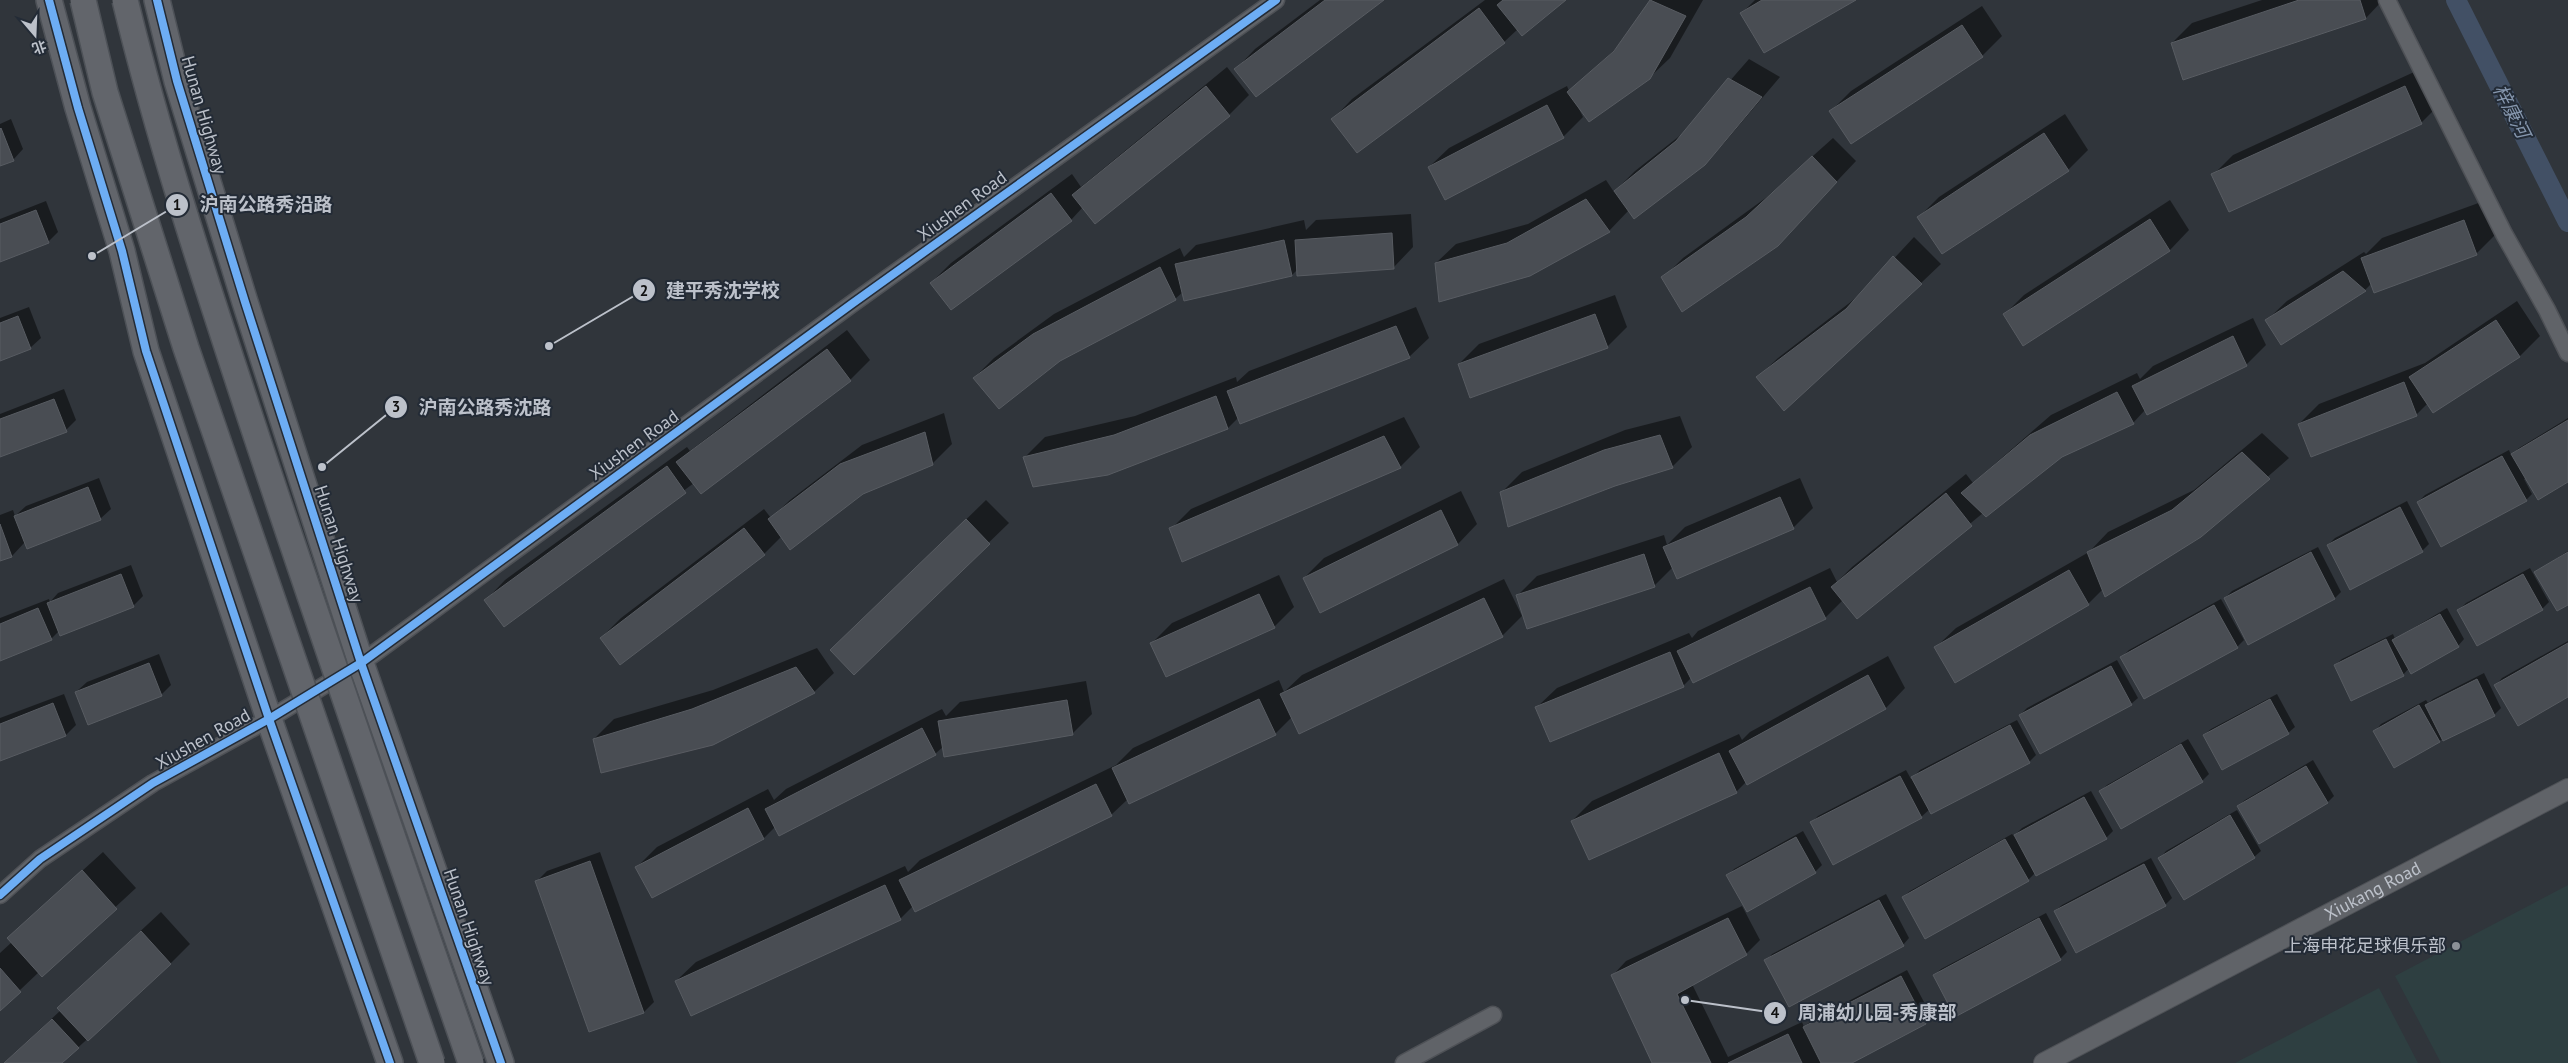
<svg xmlns="http://www.w3.org/2000/svg" width="2568" height="1063" font-family="'PT Sans','Noto Sans SC',sans-serif">
<style>
.green{fill:#2e3f41}
.shadow{fill:#0007}
.lines{fill:none;stroke-linecap:round;stroke-linejoin:round}
.canal{stroke:#425065;stroke-width:20}
.building{fill:#494d53;stroke:#585c62}
.minor-casing{stroke:#4e5156;stroke-width:19}
.tertiary-casing{stroke:#4e5156;stroke-width:22}
.primary-casing{stroke:#4d5157;stroke-width:28}
.minor{stroke:#606368;stroke-width:16}
.tertiary{stroke:#606368;stroke-width:20}
.primary{stroke:#62656b;stroke-width:25}
.primary-bridge-casing{stroke:#4d5157;stroke-width:28;stroke-linecap:butt}
.primary-bridge{stroke:#62656b;stroke-width:25}
.cycleway-casing{stroke:#232b36;stroke-width:11}
.cycleway{stroke:#6dadf4;stroke-width:8}
.poi-dot{fill:#8b9098;stroke:#232b36;stroke-width:2}
.labels{text-anchor:middle;stroke-width:4;stroke-linejoin:round;paint-order:stroke}
.street-label{font-size:18px;fill:#bcc1ca;stroke:#232b36}
.poi-label{font-size:18px;fill:#bcc1ca;stroke:#232b36;text-anchor:end}
.water-label{font-size:19px;font-style:italic;fill:#8697ae;stroke:#232b36}
.leader{fill:none;stroke:#bcc1ca;stroke-width:2}
.callout-dot{fill:#bcc1ca;stroke:#232b36;stroke-width:2}
.mark-label{font-size:15px;text-anchor:middle;font-weight:bold;fill:#111}
.callout-label{font-size:19px;text-anchor:middle;font-weight:bold;fill:#bcc1ca;stroke:#232b36;stroke-width:4;stroke-linejoin:round;paint-order:stroke}
</style>
<rect width="100%" height="100%" fill="#30353b"/>
<g class="green">
<polygon points="2568,885 2568,1063 2441,1063 2395,976"/>
<polygon points="2379,988 2418,1063 2235,1063"/>
</g>
<g class="shadow">
<polygon points="1320,0 1382,0 1236,69 1255,49"/>
<polygon points="1485,0 1564,0 1518,29 1504,42 1333,119 1352,99"/>
<polygon points="1652,0 1703,0 1670,58 1649,78 1578,107 1583,117 1563,137 1429,167 1449,148 1567,86 1569,91 1620,45"/>
<polygon points="1755,0 1854,0 1742,13"/>
<polygon points="2262,0 2383,0 2366,18 2172,43 2192,23"/>
<polygon points="1982,6 2002,36 1982,56 1831,111 1851,91"/>
<polygon points="1749,59 1780,77 1724,143 1704,164 1629,210 1609,231 1436,263 1456,244 1528,224 1606,180 1614,192 1635,171 1687,130"/>
<polygon points="1227,67 1249,95 1229,115 1096,223 1083,207 1071,220 951,309 931,283 951,263 1072,174 1081,187"/>
<polygon points="2425,67 2441,103 2421,123 2213,175 2233,155"/>
<polygon points="2065,114 2088,150 2068,170 1942,252 1919,217 1939,197"/>
<polygon points="11,119 23,149 13,160 0,165 0,124"/>
<polygon points="1833,138 1856,161 1789,232 1663,278 1683,258 1767,197"/>
<polygon points="2170,200 2189,230 2170,250 2024,345 2004,315 2024,295"/>
<polygon points="46,201 58,232 48,242 0,261 0,219"/>
<polygon points="2484,201 2496,234 2476,254 2372,283 2365,290 2267,320 2287,301 2364,252 2366,254 2382,238"/>
<polygon points="1411,214 1413,247 1394,267 1298,269 1292,275 1183,292 1175,299 974,378 994,358 1054,314 1180,248 1184,257 1196,245 1304,220 1306,230 1316,220"/>
<polygon points="1914,237 1941,264 1921,283 1758,377 1778,358 1861,294"/>
<polygon points="1615,295 1627,327 1607,347 1459,364 1479,344"/>
<polygon points="2517,301 2540,336 2520,356 2434,411 2428,403 2416,415 2299,424 2319,404 2425,363"/>
<polygon points="29,307 41,338 30,348 0,360 0,318"/>
<polygon points="1416,307 1429,338 1409,357 1239,417 1228,428 1108,473 1025,457 1045,437 1135,416 1236,377 1237,382 1249,371"/>
<polygon points="2253,318 2266,345 2246,365 2145,410 2133,423 2061,456 1983,513 1857,617 1843,600 1825,618 1692,677 1683,686 1537,707 1557,688 1689,633 1692,638 1698,631 1830,568 1837,582 1852,567 1966,474 1973,483 2051,415 2137,373 2140,379 2153,366"/>
<polygon points="847,330 870,360 850,380 701,492 694,483 504,625 486,600 505,580 687,447 690,451"/>
<polygon points="64,389 76,420 66,430 0,456 0,414"/>
<polygon points="944,413 952,444 932,464 862,493 782,536 764,554 601,638 621,618 764,509 771,518 790,500 862,445"/>
<polygon points="1680,416 1692,447 1672,467 1502,492 1522,472 1625,430"/>
<polygon points="1404,417 1420,447 1400,467 1171,529 1191,509"/>
<polygon points="2568,418 2568,480 2526,478 2524,479 2532,494 2526,500 2418,502 2425,495 2509,450 2511,455 2519,448"/>
<polygon points="2262,433 2289,458 2200,536 2103,589 2088,604 1936,647 1956,628 2089,552 2108,532 2194,490"/>
<polygon points="99,478 111,509 100,519 25,542 12,556 0,560 0,515 13,510 15,516 26,506"/>
<polygon points="1800,478 1813,508 1793,528 1673,567 1654,586 1517,596 1537,576 1664,535 1667,545 1685,527"/>
<polygon points="1461,491 1477,524 1458,544 1321,611 1304,578 1324,558"/>
<polygon points="986,500 1009,523 854,673 852,631"/>
<polygon points="2407,501 2429,544 2422,551 2328,545 2335,538"/>
<polygon points="2318,547 2341,592 2335,598 2248,643 2225,598 2232,591"/>
<polygon points="2568,551 2568,603 2536,572"/>
<polygon points="131,565 143,596 133,606 59,631 51,639 0,660 0,618 49,599 50,602 58,593"/>
<polygon points="2530,568 2549,602 2542,609 2459,610 2466,603"/>
<polygon points="1279,575 1294,607 1274,627 1152,643 1172,623"/>
<polygon points="1504,579 1522,616 1502,636 1292,717 1275,734 1128,799 1111,815 913,906 900,919 691,1015 676,981 696,962 905,866 908,872 920,860 1116,765 1133,748 1279,680 1284,692 1302,675"/>
<polygon points="2221,599 2244,640 2237,647 2122,657 2129,650"/>
<polygon points="2447,608 2464,639 2458,646 2409,668 2403,675 2335,665 2342,659 2393,634 2395,639"/>
<polygon points="2568,641 2568,696 2496,685 2502,678"/>
<polygon points="817,648 834,673 814,692 594,739 614,719 713,690"/>
<polygon points="159,654 171,685 161,695 76,692 87,682"/>
<polygon points="1888,656 1905,688 1886,708 1748,783 1747,781 1736,792 1572,821 1592,801 1739,734 1742,740 1750,732"/>
<polygon points="2117,660 2138,698 2131,704 2020,715 2027,708"/>
<polygon points="2484,673 2501,708 2494,715 2439,741 2375,731 2381,724 2426,700 2428,703 2433,699"/>
<polygon points="1086,681 1092,714 1072,734 944,746 935,754 775,827 764,838 652,896 637,867 657,847 768,789 774,800 786,789 942,709 946,716 960,702"/>
<polygon points="64,694 76,725 66,735 0,760 0,718"/>
<polygon points="2277,694 2295,727 2288,733 2204,735 2211,729"/>
<polygon points="2017,720 2036,755 2029,762 1930,809 1921,817 1812,822 1818,816 1906,770 1911,779 1920,770"/>
<polygon points="2188,739 2209,774 2202,781 2101,791 2107,785"/>
<polygon points="2313,760 2334,796 2328,802 2238,806 2245,800"/>
<polygon points="2091,791 2113,831 2106,838 2036,872 2028,880 1903,897 1910,891 2012,834 2014,836 2022,828"/>
<polygon points="2237,810 2261,851 2254,857 2160,858 2166,851"/>
<polygon points="1803,831 1822,865 1815,872 1747,910 1728,876 1734,869"/>
<polygon points="103,852 136,888 42,975 39,972 0,1009 0,953 12,942 29,919"/>
<polygon points="600,852 654,1002 644,1012 590,1031 537,881 547,871"/>
<polygon points="2151,858 2172,898 2165,905 2076,951 2055,911 2062,905"/>
<polygon points="1886,894 1909,938 1903,945 1766,961 1772,954"/>
<polygon points="1742,906 1760,940 1746,954 1692,984 1728,1057 1802,1022 1804,1027 1811,1021 1907,970 1932,1017 1925,1023 1849,1063 1653,1063 1613,975 1626,961"/>
<polygon points="161,912 190,944 171,963 61,1063 4,1063 61,1010 79,988"/>
<polygon points="2046,913 2067,952 2060,959 1956,1015 1935,975 1941,969"/>
</g>
<g class="lines">
<polyline class="canal" points="2456,0 2568,222"/>
</g>
<g class="building">
<polygon points="1325,0 1384,0 1256,97 1234,69"/>
<polygon points="1503,0 1566,0 1522,36 1497,5"/>
<polygon points="1650,0 1686,16 1650,79 1589,122 1567,92 1614,51"/>
<polygon points="1762,0 1856,0 1764,53 1740,13"/>
<polygon points="2299,0 2360,0 2366,19 2183,80 2171,43"/>
<polygon points="1479,8 1505,43 1357,153 1331,119"/>
<polygon points="1962,25 1983,57 1851,144 1829,111"/>
<polygon points="1728,78 1762,97 1705,165 1634,219 1614,191 1676,141"/>
<polygon points="1206,86 1230,116 1095,224 1072,195"/>
<polygon points="2405,86 2422,124 2229,212 2211,174"/>
<polygon points="1547,105 1564,138 1445,200 1428,167"/>
<polygon points="1,128 14,161 0,166 0,129"/>
<polygon points="2044,133 2069,171 1942,254 1917,217"/>
<polygon points="1812,156 1837,182 1778,246 1682,312 1661,277 1746,217"/>
<polygon points="1051,193 1072,221 951,310 930,283"/>
<polygon points="1586,199 1610,232 1530,276 1439,302 1435,263 1507,243"/>
<polygon points="36,210 49,243 0,262 0,224"/>
<polygon points="2150,219 2170,251 2023,346 2003,314"/>
<polygon points="2464,220 2477,255 2374,293 2361,258"/>
<polygon points="1392,233 1394,269 1297,276 1295,240"/>
<polygon points="1284,240 1292,276 1184,301 1175,264"/>
<polygon points="1893,256 1922,284 1784,411 1756,377 1846,309"/>
<polygon points="1160,267 1176,300 1060,361 999,409 973,378 1033,334"/>
<polygon points="2343,271 2366,291 2281,345 2265,320"/>
<polygon points="1595,314 1608,348 1470,398 1458,364"/>
<polygon points="18,316 31,349 0,361 0,323"/>
<polygon points="2496,320 2520,357 2433,413 2409,377"/>
<polygon points="1396,326 1410,358 1240,424 1227,391"/>
<polygon points="2233,336 2247,366 2147,415 2132,386"/>
<polygon points="827,349 851,381 701,494 676,462"/>
<polygon points="2404,382 2417,416 2311,457 2298,424"/>
<polygon points="2117,392 2134,424 2062,457 1986,517 1961,493 2030,435"/>
<polygon points="1216,396 1228,429 1108,475 1033,487 1023,457 1114,435"/>
<polygon points="54,399 67,432 0,457 0,419"/>
<polygon points="2568,420 2568,482 2538,500 2511,454"/>
<polygon points="925,432 933,465 863,494 790,550 768,519 840,464"/>
<polygon points="1660,435 1673,468 1615,486 1508,527 1500,492 1604,450"/>
<polygon points="1384,436 1401,468 1182,562 1169,528"/>
<polygon points="2242,452 2270,479 2201,537 2105,597 2087,552 2172,510"/>
<polygon points="2502,456 2527,501 2441,547 2417,502"/>
<polygon points="667,466 686,493 504,627 484,600"/>
<polygon points="88,487 101,520 27,549 14,516"/>
<polygon points="1946,493 1972,526 1857,619 1831,587"/>
<polygon points="1780,497 1794,529 1677,579 1663,547"/>
<polygon points="2400,507 2423,552 2350,590 2327,545"/>
<polygon points="1441,510 1458,545 1320,613 1303,578"/>
<polygon points="966,519 990,544 854,675 830,650"/>
<polygon points="0,524 12,557 0,561"/>
<polygon points="744,528 765,555 620,665 600,638"/>
<polygon points="2311,552 2335,599 2248,645 2224,598"/>
<polygon points="2568,552 2568,605 2557,611 2534,572"/>
<polygon points="1644,554 1655,587 1527,629 1516,595"/>
<polygon points="2069,570 2089,605 1955,683 1934,647"/>
<polygon points="121,574 134,607 60,636 47,603"/>
<polygon points="2523,574 2543,610 2477,646 2457,610"/>
<polygon points="1810,587 1826,619 1693,683 1677,651"/>
<polygon points="1259,594 1275,628 1166,677 1150,643"/>
<polygon points="1484,598 1503,637 1299,734 1280,694"/>
<polygon points="2214,605 2238,648 2144,699 2120,657"/>
<polygon points="38,608 52,640 0,661 0,624"/>
<polygon points="2440,614 2459,647 2411,674 2392,640"/>
<polygon points="2386,639 2404,676 2351,701 2334,665"/>
<polygon points="2568,643 2568,697 2518,726 2494,685"/>
<polygon points="1670,652 1684,687 1550,742 1535,707"/>
<polygon points="149,663 162,696 88,725 75,692"/>
<polygon points="2111,666 2132,705 2040,754 2019,715"/>
<polygon points="796,667 815,693 713,745 601,773 593,739 692,709"/>
<polygon points="1868,675 1886,709 1747,785 1729,751"/>
<polygon points="2477,679 2495,716 2443,741 2425,705"/>
<polygon points="1259,699 1276,735 1129,804 1112,768"/>
<polygon points="2270,699 2289,734 2222,770 2203,735"/>
<polygon points="1067,700 1073,735 944,757 938,721"/>
<polygon points="53,703 66,736 0,761 0,724"/>
<polygon points="2419,705 2440,742 2394,768 2373,731"/>
<polygon points="2010,725 2030,763 1931,814 1911,777"/>
<polygon points="922,728 936,755 779,836 765,809"/>
<polygon points="2181,744 2203,782 2121,829 2099,791"/>
<polygon points="1719,753 1737,793 1589,860 1571,821"/>
<polygon points="2306,766 2328,803 2259,844 2237,806"/>
<polygon points="1900,776 1922,818 1833,865 1810,822"/>
<polygon points="1096,784 1112,816 915,912 899,880"/>
<polygon points="2084,797 2107,839 2036,876 2014,835"/>
<polygon points="748,808 764,839 652,898 635,867"/>
<polygon points="2230,815 2255,858 2184,900 2158,858"/>
<polygon points="1796,837 1816,873 1747,912 1726,875"/>
<polygon points="2005,839 2029,881 1925,939 1902,897"/>
<polygon points="590,861 644,1013 589,1032 535,881"/>
<polygon points="2144,864 2166,906 2076,953 2054,911"/>
<polygon points="82,870 117,909 42,977 7,938"/>
<polygon points="885,885 901,920 691,1016 675,981"/>
<polygon points="1879,900 1904,946 1789,1007 1764,960"/>
<polygon points="1728,918 1747,955 1677,994 1711,1063 1652,1063 1611,975"/>
<polygon points="2039,918 2061,960 1955,1017 1933,975"/>
<polygon points="141,931 171,964 88,1041 57,1008"/>
<polygon points="0,968 21,992 0,1011"/>
<polygon points="1901,976 1926,1024 1852,1063 1821,1063 1803,1027"/>
<polygon points="52,1019 79,1048 62,1063 4,1063"/>
<polygon points="1788,1034 1802,1063 1728,1063"/>
</g>
<g class="lines">
<g class="minor-casing">
<g id="minor">
<polyline points="2387,0 2504,234 2547,310 2568,353"/>
<polyline points="0,895 40,859 153,783 269,719 361,663 853,303 1276,0"/>
<polyline points="1404,1063 1493,1015"/>
</g>
</g>
<g class="tertiary-casing">
<g id="tertiary">
<path id="s1" d="M 2044,1063 L 2568,789"/>
</g>
</g>
<g class="primary-casing">
<g id="primary">
<polyline points="49,0 78,108 122,251 146,351 269,719 390,1063"/>
<polyline points="157,0 177,81 245,302 361,663 501,1063"/>
</g>
</g>
<use href="#minor" class="minor"/>
<use href="#tertiary" class="tertiary"/>
<use href="#primary" class="primary"/>
<g class="primary-bridge-casing">
<g id="primary-bridge">
<polyline points="83,0 105,92 186,348 432,1063"/>
<path d="M 125,0 C 161,149 210,295 258,441 C 327,649 399,856 471,1063"/>
</g>
</g>
<use href="#primary-bridge" class="primary-bridge"/>
<g class="cycleway-casing">
<g id="cycleway">
<polyline points="49,0 78,108 122,251 146,351 269,719 390,1063"/>
<polyline points="157,0 177,81 245,302 361,663 501,1063"/>
<polyline points="0,895 40,859 153,783 269,719 361,663 853,303 1276,0"/>
</g>
</g>
<use href="#cycleway" class="cycleway"/>
</g>
<circle class="poi-dot" cx="2456" cy="946" r="5"/>
<g class="labels">
<g class="street-label">
<text transform="translate(204 115) rotate(74)" y="6">Hunan Highway</text>
<text transform="translate(962 206) rotate(-36)" y="6">Xiushen Road</text>
<text transform="translate(634 445) rotate(-36)" y="6">Xiushen Road</text>
<text transform="translate(339 544) rotate(72)" y="6">Hunan Highway</text>
<text transform="translate(203 739) rotate(-29)" y="6">Xiushen Road</text>
<text dy="6" stroke="none"><textPath href="#s1" startOffset="371">Xiukang Road</textPath></text>
<text transform="translate(469 927) rotate(71)" y="6">Hunan Highway</text>
</g>
<g class="poi-label">
<text x="2446" y="952">上海申花足球俱乐部</text>
</g>
<g class="water-label">
<text transform="translate(2512 111) rotate(63)" y="7">梓康河</text>
</g>
</g>
<path class="leader" d="M92 256L177 205M549 346L644 290M322 467L396 407M1685 1000L1775 1013"/>
<g class="callout-dot">
<circle cx="92" cy="256" r="5"/>
<circle cx="549" cy="346" r="5"/>
<circle cx="322" cy="467" r="5"/>
<circle cx="1685" cy="1000" r="5"/>
<circle cx="177" cy="205" r="12"/>
<circle cx="644" cy="290" r="12"/>
<circle cx="396" cy="407" r="12"/>
<circle cx="1775" cy="1013" r="12"/>
</g>
<g class="mark-label">
<text x="177" y="210">1</text>
<text x="644" y="296">2</text>
<text x="396" y="412">3</text>
<text x="1775" y="1018">4</text>
</g>
<g class="callout-label">
<text x="266" y="211">沪南公路秀沿路</text>
<text x="723" y="297">建平秀沈学校</text>
<text x="485" y="414">沪南公路秀沈路</text>
<text x="1877" y="1019">周浦幼儿园-秀康部</text>
</g>
<g transform="translate(35 35) rotate(161)" stroke="#232b36" stroke-width="4" paint-order="stroke">
<path d="M0-4L9 19L0 12L-9 19Z" fill="#bcc1ca"/>
<text y="-8" font-size="14" font-weight="bold" text-anchor="middle" fill="#bcc1ca">北</text>
</g>
</svg>
